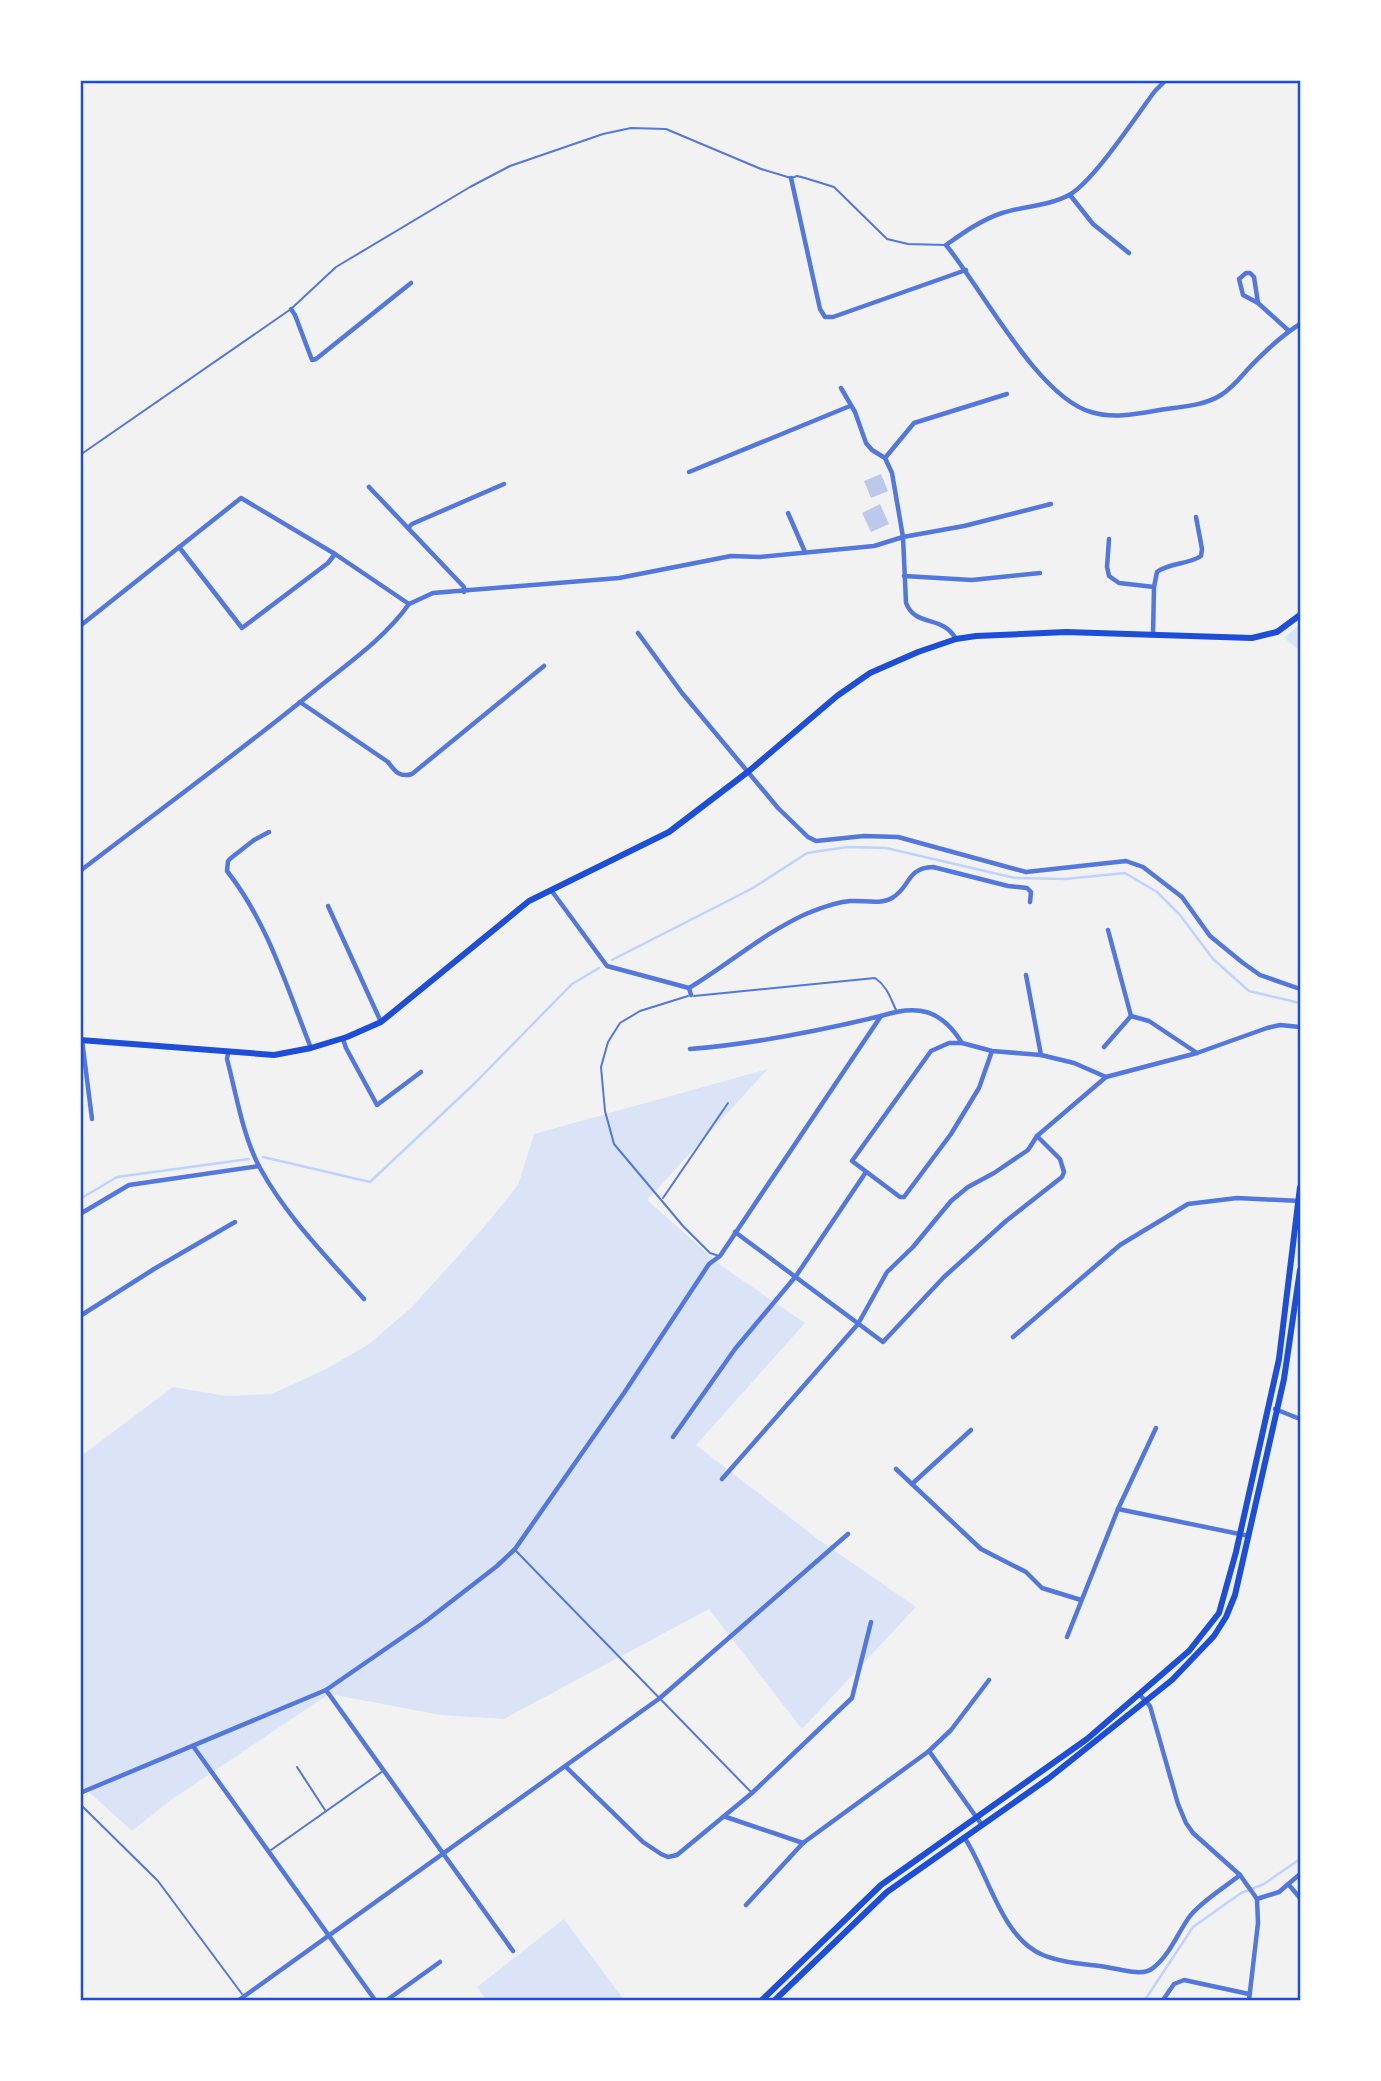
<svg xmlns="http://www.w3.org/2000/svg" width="1381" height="2081" font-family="Bitter,serif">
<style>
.green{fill:#dbe4f7}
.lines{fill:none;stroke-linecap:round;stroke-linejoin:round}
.stream{stroke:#bfd3fe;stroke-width:2.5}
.building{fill:#bdc9ec}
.service{stroke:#5277de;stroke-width:2}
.minor{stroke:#5277de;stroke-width:4.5}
.secondary{stroke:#1d4ed8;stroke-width:6}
.primary{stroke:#1d4ed8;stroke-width:6}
.neatline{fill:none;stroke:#1d4ed8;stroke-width:2.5}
</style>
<rect width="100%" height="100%" fill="#f2f2f2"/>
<g class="green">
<polygon points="1300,624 1300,651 1284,638"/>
<polygon points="768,1069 647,1200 723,1267 805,1323 696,1445 819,1540 916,1607 802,1729 709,1609 504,1719 441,1715 329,1694 168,1802 132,1831 81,1785 81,1456 173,1387 227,1396 272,1394 326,1369 369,1344 412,1307 485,1226 518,1185 534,1134"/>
<polygon points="564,1919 624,2000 486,2000 477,1987"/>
</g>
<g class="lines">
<g class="stream">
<polyline points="612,960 753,888 807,853 847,847 886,848 1015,878 1065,879 1125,873 1157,892 1180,915 1213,959 1249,991 1300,1003"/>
<polyline points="263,1157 370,1182 475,1083 572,984 599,968"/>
<polyline points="80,1199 117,1177 249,1159"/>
<polyline points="1145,2000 1193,1927 1241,1893 1264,1884 1300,1859"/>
</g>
</g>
<g class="building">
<polygon points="881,474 888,491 871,498 864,481"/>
<polygon points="880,504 889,524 871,532 862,513"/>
</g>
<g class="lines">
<g class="service">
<polyline points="80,455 291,309 336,267 470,187 510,166 603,134 631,128 666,129 761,169 791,178 797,176 805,178 834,187 887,239 908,244 945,245"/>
<polyline points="688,996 640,1011 620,1023 608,1042 601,1067 605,1111 614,1144 683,1226 710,1253 719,1256"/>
<path d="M 694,996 L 875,978 C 887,986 890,997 896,1010"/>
<polyline points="663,1198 728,1103"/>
<polyline points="516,1551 751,1792"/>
<polyline points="297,1767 325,1810"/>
<polyline points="80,1804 158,1881 242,1994"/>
<polyline points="271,1850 383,1771"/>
</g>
<g class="minor">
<path d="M 1166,80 L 1155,91 C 1136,116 1094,181 1069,195 C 1049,206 1024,206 1002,213 C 981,220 963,233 946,245 C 982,289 1038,397 1091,412 C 1113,419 1137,414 1160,410 C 1179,407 1204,406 1221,395 C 1232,388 1240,378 1248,369 C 1264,352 1281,336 1300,324"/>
<polyline points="791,178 820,309 825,317 833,317 966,270"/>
<polyline points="1070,195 1093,224 1129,253"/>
<polyline points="1258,303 1254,277 1250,273 1246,273 1239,279 1243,295 1258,303 1289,331"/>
<polyline points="291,309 295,315 312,360 316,359 411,283"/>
<path d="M 841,388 L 855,412 L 866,443 L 872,450 L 885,458 L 892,473 L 903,537 L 906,603 C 916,628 942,614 956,639"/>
<polyline points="885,458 914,423 1007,394"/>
<polyline points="689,472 850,406"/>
<polyline points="369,487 464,587 464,592"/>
<polyline points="788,513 805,552"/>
<polyline points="408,528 412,524 504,484"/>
<polyline points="1109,539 1107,567 1109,576 1119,583 1154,587"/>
<polyline points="179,547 242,628 328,563 335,554"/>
<polyline points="904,576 972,580 1040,573"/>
<polyline points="80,626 241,498 335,554 409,604 433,593 619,578 731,556 760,557 874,546 903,537 964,526 1051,504"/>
<polyline points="638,633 682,693 778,808 808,837 816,841 864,836 898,837 1026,872 1126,861 1143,867 1182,897 1210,936 1243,963 1260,975 1300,989"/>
<path d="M 1153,635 L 1154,587 L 1157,572 C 1170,562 1188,565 1201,556 L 1202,549 L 1196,517"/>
<path d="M 300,702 L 388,762 C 395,771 399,778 412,774 L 544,666"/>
<path d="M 269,832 L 254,840 L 231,858 L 228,861 L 227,871 C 268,923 287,988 311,1048"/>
<path d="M 80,871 C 158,811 238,753 314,691 C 347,664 384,639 409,604"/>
<polyline points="551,890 607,966 689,988 691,995"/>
<polyline points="328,906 381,1022"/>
<polyline points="1108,930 1131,1016 1149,1021 1197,1053"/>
<polyline points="1026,975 1041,1055"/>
<path d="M 689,988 C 729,964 765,932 808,913 C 821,908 836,902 850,901 C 863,900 880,905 892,898 C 911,887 906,868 933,867 L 1008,886 L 1027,888 L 1031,892 L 1030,902"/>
<polyline points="343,1039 346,1048 377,1105 421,1072"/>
<polyline points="82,1040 92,1119"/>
<polyline points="1104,1047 1131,1016"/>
<path d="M 690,1049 C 755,1044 818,1031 881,1016"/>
<polyline points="992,1051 979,1088 951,1134 904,1197 900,1197 852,1161 931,1051 949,1043 962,1043 992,1051 1041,1055 1074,1063 1106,1077 1197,1053 1267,1028 1280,1025 1300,1027"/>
<path d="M 228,1053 L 227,1059 C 236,1093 243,1137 260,1168 C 286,1216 328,1258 364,1299"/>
<polyline points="80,1214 129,1185 259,1166"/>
<polyline points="735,1232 883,1342 944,1277 1006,1221 1062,1177 1064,1172 1060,1159 1037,1136"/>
<polyline points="80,1316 154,1269 235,1222"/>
<polyline points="1013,1337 1120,1245 1188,1204 1237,1198 1300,1201"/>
<polyline points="1275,1409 1300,1419"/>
<polyline points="673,1437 735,1349 796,1276 866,1172"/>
<polyline points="896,1469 981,1549 1026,1572 1042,1588 1081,1600"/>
<polyline points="722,1479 858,1324 887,1272 913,1247 951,1201 968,1187 994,1173 1028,1150 1037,1136 1106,1077"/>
<polyline points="912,1484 971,1430"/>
<polyline points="1118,1509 1249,1536"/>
<polyline points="1067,1637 1118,1509 1156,1428"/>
<polyline points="326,1690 513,1951"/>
<polyline points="1139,1694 1150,1706 1178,1804 1186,1823 1193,1833 1240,1875 1257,1899 1258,1923 1249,2000"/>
<polyline points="193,1746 375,2000"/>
<polyline points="929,1751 982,1825"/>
<polyline points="566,1767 643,1842 661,1854 668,1857 677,1855 752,1793 852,1698 871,1622"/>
<path d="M 80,1793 L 326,1690 L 426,1621 L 497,1566 L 515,1549 L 624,1393 L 709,1264 L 720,1256 L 881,1016 C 917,1004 941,1009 962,1043"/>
<polyline points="726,1817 803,1843"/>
<path d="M 964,1837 C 988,1872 1001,1938 1043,1955 C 1062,1963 1086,1964 1106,1967 C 1119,1969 1143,1977 1153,1968 C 1170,1955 1178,1932 1190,1916 C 1203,1900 1224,1888 1240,1875"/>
<polyline points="1289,1885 1300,1898"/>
<polyline points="1257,1899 1279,1892 1300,1874"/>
<polyline points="746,1905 803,1843 929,1751 951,1730 989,1680"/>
<polyline points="239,2000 660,1698 848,1534"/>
<polyline points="387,2000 440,1962"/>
<polyline points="1163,2000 1174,1984 1184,1980 1249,1994"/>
</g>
<polyline class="secondary" points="80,1040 274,1055 311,1048 347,1037 381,1022 529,901 669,832 749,771 837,696 870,673 918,652 956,639 976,636 1066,632 1252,638 1277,632 1300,615"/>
<g class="primary">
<polyline points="762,2000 881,1885 1087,1739 1189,1651 1219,1613 1236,1552 1279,1359 1300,1187"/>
<polyline points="775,2000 887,1892 1049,1778 1172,1680 1214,1636 1226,1617 1235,1595 1284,1379 1300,1270"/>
</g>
</g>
<rect width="1381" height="2081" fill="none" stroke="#ffffff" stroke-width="164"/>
<rect x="82" y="82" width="1217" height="1917" class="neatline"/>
</svg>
